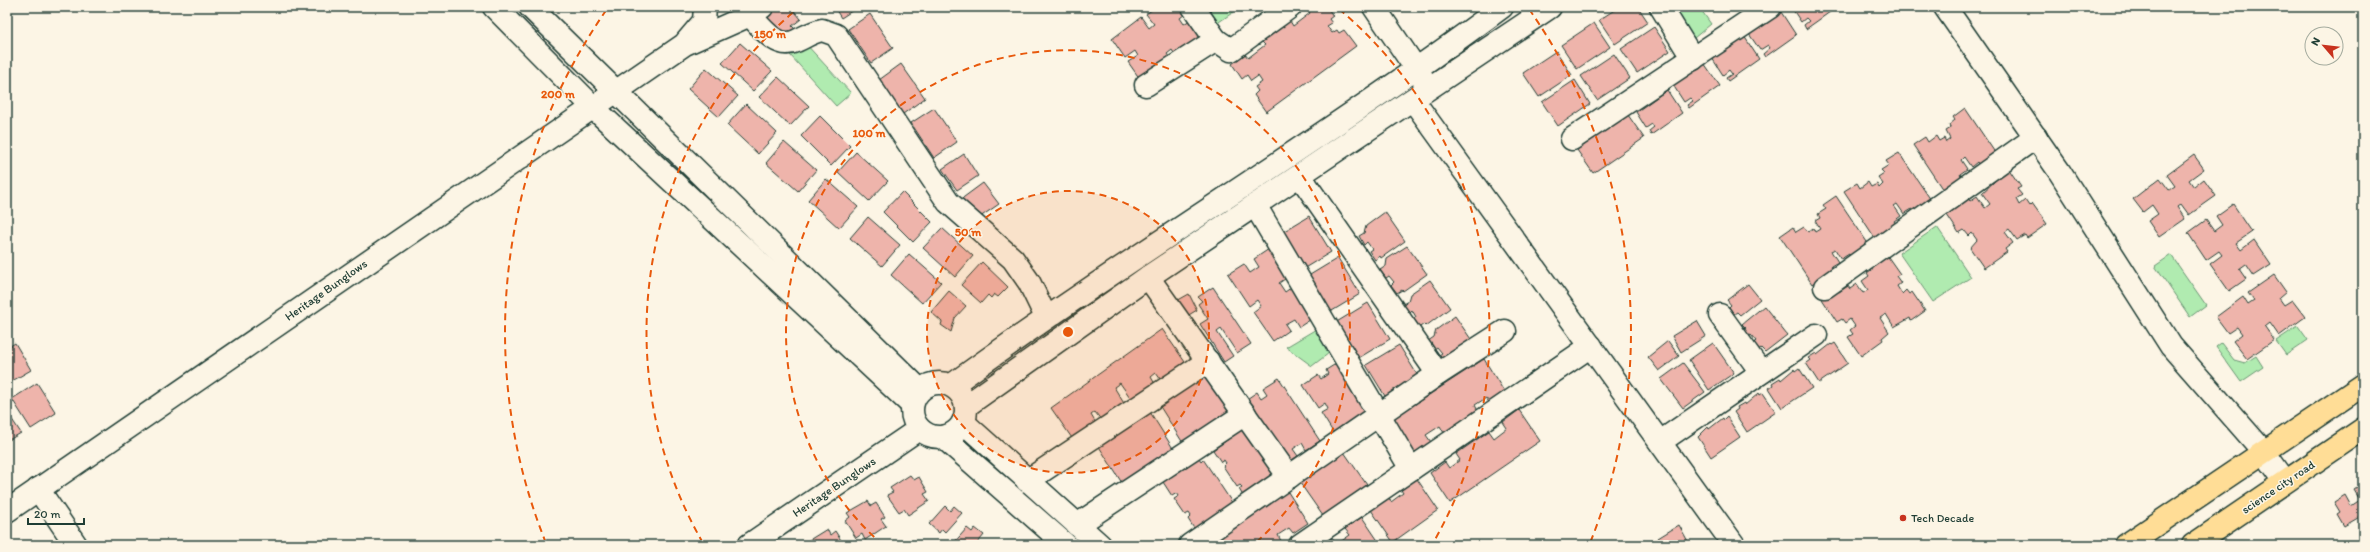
<svg xmlns="http://www.w3.org/2000/svg" width="2370" height="552" font-family="Itim,sans-serif">
<style>
.green{fill:#b0ebb0;stroke:#689472}
.building{fill:#eeb4ab;stroke:#1f3d34}
.lines{fill:none;stroke-linecap:round;stroke-linejoin:round}
.minor-casing{stroke:#1f3d34;stroke-width:25}
.major-casing{stroke:#1f3d34;stroke-width:25}
.minor{stroke:#fcf5e5;stroke-width:22}
.major{stroke:#ffdd96;stroke-width:22}
.ring{fill:none;stroke:#e8590c;stroke-width:2;stroke-dasharray:7 5}
.poi-dot{fill:#c8321e;stroke:#fcf5e5;stroke-width:1.5}
.labels{text-anchor:middle;stroke-width:3;stroke-linejoin:round;paint-order:stroke}
.street-label{font-size:12px;fill:#1f3d34;stroke:#fcf5e5}
.poi-label{font-size:12px;fill:#1f3d34;stroke:#fcf5e5;text-anchor:start}
.centre{fill:#e8590c;stroke:#fcf5e5;stroke-width:2}
.ring-label{font-size:12px;text-anchor:middle;font-weight:bold;fill:#e8590c;stroke:#fcf5e5;stroke-width:3;stroke-linejoin:round;paint-order:stroke}
</style>
<rect width="100%" height="100%" fill="#fcf5e5"/>
<filter id="ink" filterUnits="userSpaceOnUse"><feTurbulence type="fractalNoise" baseFrequency=".025" numOctaves="2"/><feDisplacementMap in="SourceGraphic" scale="8" xChannelSelector="R" yChannelSelector="G"/><feConvolveMatrix kernelMatrix="1 2 1 2 8 2 1 2 1" color-interpolation-filters="sRGB"/></filter>
<g filter="url(#ink)">
<g class="green">
<polygon points="1196,7 1241,7 1210,28"/>
<polygon points="1671,7 1699,7 1711,24 1694,38"/>
<polygon points="804,42 851,93 836,106 790,55"/>
<polygon points="1937,227 1971,277 1933,302 1899,253"/>
<polygon points="2171,255 2206,305 2190,317 2155,266"/>
<polygon points="1323,325 1337,347 1312,366 1286,347"/>
<polygon points="2298,326 2308,340 2286,355 2276,341"/>
<polygon points="2221,343 2234,360 2245,363 2256,356 2263,367 2241,382 2216,347"/>
</g>
<g class="building">
<polygon points="776,7 791,7 801,19 792,26 798,32 780,36 764,17"/>
<polygon points="834,7 858,7 841,18"/>
<polygon points="1156,7 1186,7 1189,11 1180,18 1184,24 1193,18 1207,37 1177,58 1172,50 1167,54 1172,61 1142,82 1128,62 1138,56 1135,51 1125,58 1112,39 1141,17 1149,28 1154,24 1146,14"/>
<polygon points="1261,7 1276,7 1266,14"/>
<polygon points="1309,7 1327,7 1333,16 1329,19 1332,23 1327,26 1332,33 1337,30 1339,33 1344,30 1356,46 1266,112 1254,95 1258,91 1255,87 1262,82 1258,76 1251,81 1247,75 1242,79 1232,64 1245,54 1248,58 1265,45 1262,42 1290,21 1293,26 1310,13 1307,9"/>
<polygon points="1619,7 1638,7 1648,22 1615,44 1599,20"/>
<polygon points="1791,7 1837,7 1806,29 1804,25 1809,21 1806,18 1801,22"/>
<polygon points="1781,12 1796,35 1765,57 1763,54 1770,48 1768,45 1760,50 1749,34"/>
<polygon points="870,14 893,48 871,63 848,29"/>
<polygon points="1594,23 1610,47 1577,69 1561,45"/>
<polygon points="1654,27 1670,51 1637,73 1621,49"/>
<polygon points="1744,36 1759,59 1728,81 1726,78 1732,74 1729,70 1723,75 1712,58"/>
<polygon points="740,43 772,71 753,91 722,63"/>
<polygon points="1556,51 1572,75 1539,97 1523,73"/>
<polygon points="1614,54 1630,78 1597,100 1581,76"/>
<polygon points="1704,63 1720,86 1689,108 1687,105 1693,101 1690,98 1684,102 1673,85"/>
<polygon points="901,64 925,98 903,114 879,80"/>
<polygon points="706,68 738,96 719,117 688,89"/>
<polygon points="778,77 809,106 790,126 759,97"/>
<polygon points="1575,80 1590,104 1558,126 1542,102"/>
<polygon points="1667,90 1682,113 1651,135 1649,131 1654,127 1652,124 1646,128 1636,112"/>
<polygon points="746,104 777,133 758,154 727,125"/>
<polygon points="934,108 957,142 934,158 911,123"/>
<polygon points="1965,108 1996,154 1979,165 1977,162 1971,167 1964,157 1961,160 1967,169 1960,174 1962,177 1943,190 1913,145 1925,137 1928,142 1936,136 1939,141 1944,138 1946,142 1950,139 1946,131 1951,128 1949,125 1955,120 1953,117"/>
<polygon points="1628,115 1644,138 1593,173 1577,150"/>
<polygon points="820,116 850,146 831,166 801,136"/>
<polygon points="784,142 816,170 798,191 766,163"/>
<polygon points="856,152 888,181 869,201 838,172"/>
<polygon points="1899,153 1931,200 1913,212 1912,209 1904,214 1897,204 1894,206 1901,216 1894,221 1896,224 1875,238 1844,191 1857,183 1860,188 1868,182 1871,187 1877,184 1879,188 1883,184 1878,177 1884,173 1881,170 1889,165 1886,161"/>
<polygon points="964,154 978,176 957,190 942,169"/>
<polygon points="2194,155 2204,169 2189,180 2194,187 2204,179 2216,196 2189,215 2181,204 2177,207 2185,219 2159,237 2148,221 2158,214 2152,205 2143,212 2133,199 2160,178 2169,190 2175,186 2167,175"/>
<polygon points="2008,168 2021,187 2017,189 2022,195 2016,199 2019,205 2025,200 2029,206 2032,203 2047,224 2027,238 2025,235 2017,240 2009,229 2005,232 2013,243 2005,249 2007,252 1984,268 1970,248 1977,240 1972,233 1969,236 1964,230 1959,233 1945,212 1967,197 1970,201 1977,196 1985,208 1990,204 1982,193 1996,180 1994,178"/>
<polygon points="826,179 858,207 839,228 808,200"/>
<polygon points="983,183 999,204 973,222 960,200"/>
<polygon points="902,192 932,222 913,242 883,212"/>
<polygon points="1836,196 1869,245 1851,257 1849,254 1841,259 1835,249 1831,251 1838,262 1831,266 1833,269 1812,284 1780,236 1793,227 1796,232 1804,227 1808,232 1813,228 1815,232 1820,229 1815,221 1820,218 1818,214 1826,209 1823,205"/>
<polygon points="2233,204 2252,232 2236,243 2241,250 2254,240 2271,265 2254,276 2246,264 2239,269 2246,279 2229,291 2210,264 2222,255 2219,251 2206,260 2188,233 2206,220 2214,231 2222,225 2216,216"/>
<polygon points="1385,212 1405,241 1381,258 1380,256 1375,260 1369,251 1372,249 1367,242 1364,245 1359,236 1364,233 1366,226"/>
<polygon points="1309,216 1331,252 1298,272 1276,236"/>
<polygon points="868,217 900,245 882,266 850,238"/>
<polygon points="942,228 973,256 955,277 923,248"/>
<polygon points="1407,246 1427,274 1403,291 1402,290 1397,293 1391,285 1394,282 1389,276 1386,278 1380,270 1386,266 1387,259"/>
<polygon points="1269,249 1288,277 1279,283 1285,292 1292,287 1313,318 1299,327 1294,319 1285,324 1289,330 1273,341 1253,312 1261,306 1257,300 1249,306 1228,274 1244,264 1250,273 1259,267 1254,259"/>
<polygon points="909,254 941,282 922,303 891,275"/>
<polygon points="1886,254 1900,274 1896,276 1901,283 1897,286 1902,294 1906,290 1909,294 1912,292 1925,311 1911,321 1910,318 1894,327 1886,314 1880,318 1889,332 1882,338 1883,340 1861,356 1848,337 1853,334 1850,330 1855,326 1850,319 1845,323 1842,319 1837,322 1822,299 1836,289 1839,292 1848,286 1850,289 1857,284 1863,293 1868,290 1862,281 1869,276 1867,273 1875,267 1872,264"/>
<polygon points="1338,258 1360,294 1327,314 1305,278"/>
<polygon points="982,262 1008,287 998,297 994,294 991,298 988,295 981,303 961,285"/>
<polygon points="2274,275 2286,292 2279,298 2284,305 2292,300 2305,317 2279,336 2270,323 2265,327 2274,340 2247,359 2233,341 2242,334 2237,327 2228,333 2216,317 2243,297 2248,305 2254,301 2248,293"/>
<polygon points="1430,280 1450,308 1426,326 1424,324 1420,327 1413,319 1416,317 1412,310 1409,313 1403,304 1408,301 1410,294"/>
<polygon points="1748,284 1760,299 1740,315 1737,312 1734,314 1729,307 1731,305 1727,300"/>
<polygon points="1213,287 1251,344 1237,353 1221,329 1217,332 1233,356 1224,362 1200,324 1208,319 1198,304 1202,301 1198,297"/>
<polygon points="949,291 966,306 955,318 951,332 941,325 942,322 931,312"/>
<polygon points="1189,294 1197,310 1182,319 1173,303"/>
<polygon points="1368,303 1390,339 1357,359 1335,323"/>
<polygon points="1764,306 1787,335 1765,352 1761,348 1758,350 1753,344 1756,341 1751,335 1748,337 1743,330 1746,328 1742,324"/>
<polygon points="1455,316 1475,345 1445,364 1439,355 1442,353 1437,347 1434,349 1428,341 1434,337 1436,330"/>
<polygon points="1697,321 1706,336 1681,352 1672,336"/>
<polygon points="1162,329 1185,362 1161,380 1156,373 1151,377 1155,384 1132,400 1120,383 1114,387 1125,405 1102,421 1095,412 1091,415 1097,425 1074,441 1051,408"/>
<polygon points="1668,341 1679,356 1659,371 1648,357"/>
<polygon points="15,343 31,370 7,384 7,348"/>
<polygon points="1713,343 1734,373 1709,390 1689,360"/>
<polygon points="1835,343 1848,363 1819,383 1806,363 1810,360 1808,358 1816,353 1817,355 1831,344 1832,345"/>
<polygon points="1399,345 1421,381 1388,401 1366,365"/>
<polygon points="1484,359 1505,393 1490,404 1486,398 1475,405 1478,411 1444,433 1440,426 1426,435 1431,442 1414,453 1392,419"/>
<polygon points="1342,360 1375,412 1336,437 1321,413 1328,409 1325,403 1318,408 1303,385 1318,375 1321,379 1328,374 1326,370"/>
<polygon points="1683,363 1705,392 1683,408 1661,379"/>
<polygon points="1799,368 1812,388 1782,408 1769,388 1773,385 1772,383 1780,378 1781,380 1794,369 1795,371"/>
<polygon points="1211,372 1235,410 1183,443 1159,405"/>
<polygon points="1279,378 1320,441 1306,450 1302,443 1293,449 1298,456 1283,466 1241,403 1257,392 1261,398 1267,394 1263,388"/>
<polygon points="37,383 56,413 31,429 12,399"/>
<polygon points="1759,393 1760,395 1763,393 1776,412 1747,432 1734,412 1738,409 1737,407 1744,403 1745,405"/>
<polygon points="1519,410 1540,441 1450,503 1430,473 1445,462 1449,468 1460,460 1456,454 1489,431 1494,438 1507,428 1503,422"/>
<polygon points="7,412 21,433 7,441"/>
<polygon points="1150,412 1174,450 1122,483 1098,445"/>
<polygon points="1727,417 1740,437 1711,457 1698,437 1708,427 1709,429 1723,418 1724,420"/>
<polygon points="1243,429 1278,475 1246,501 1239,489 1242,487 1240,485 1237,487 1223,466 1226,463 1224,460 1221,462 1213,450"/>
<polygon points="1344,452 1367,485 1323,516 1300,483"/>
<polygon points="1199,458 1201,461 1203,459 1233,504 1197,533 1188,519 1191,516 1189,513 1185,515 1174,499 1179,496 1177,493 1172,496 1163,482"/>
<polygon points="910,475 914,480 919,477 928,492 924,494 929,501 908,515 904,509 899,512 887,495 893,492 890,488"/>
<polygon points="1417,479 1438,510 1393,542 1371,510 1389,498 1391,502 1403,493 1401,490"/>
<polygon points="2363,484 2363,515 2344,526 2337,514 2340,512 2334,502 2345,495 2351,506 2360,500 2354,490"/>
<polygon points="1286,489 1308,523 1293,533 1289,528 1278,535 1281,541 1275,545 1200,545"/>
<polygon points="868,501 871,506 876,503 885,517 881,519 886,526 865,540 862,534 856,538 845,521 850,517 847,513"/>
<polygon points="945,506 950,511 954,506 962,513 945,532 942,529 939,533 929,524"/>
<polygon points="1362,517 1381,545 1322,545 1332,538 1336,545 1350,535 1345,529"/>
<polygon points="1679,525 1690,545 1662,545 1658,538"/>
<polygon points="967,528 972,532 975,528 984,535 976,545 952,545"/>
<polygon points="827,529 830,535 835,531 844,545 808,545 806,542"/>
</g>
<g class="lines">
<g class="minor-casing">
<g id="minor">
<polyline points="494,7 600,114 912,405"/>
<polyline points="530,7 920,390"/>
<polyline points="1374,7 1425,82"/>
<polyline points="1661,7 1693,59"/>
<polyline points="1945,7 2059,171 2171,346 2264,452 2285,481"/>
<path d="M 750,15 C 761,27 777,50 796,41 C 805,37 812,32 822,30 L 836,35 L 948,202 L 1013,259 L 1029,282 L 1046,317"/>
<polyline points="1216,40 1231,50 1290,7"/>
<polyline points="687,41 704,21 705,7"/>
<polyline points="1146,85 1216,40 1193,7"/>
<polyline points="1413,100 1734,545"/>
<polyline points="1572,139 1770,7"/>
<polyline points="1300,176 1438,374"/>
<polyline points="1255,205 1411,469"/>
<polyline points="1148,277 1289,477"/>
<polyline points="1825,287 2036,137"/>
<polyline points="1720,315 1761,372"/>
<circle cx="939" cy="410" r="27"/>
<path d="M 952,385 C 1132,254 1323,140 1502,7"/>
<polyline points="966,406 1148,277 1550,7"/>
<polyline points="963,422 1100,545"/>
<polyline points="943,437 1066,545"/>
<polyline points="1660,442 1816,335"/>
<polyline points="1027,481 1208,361"/>
<polyline points="38,489 76,545"/>
<polyline points="7,511 685,44 750,15 762,7"/>
<polyline points="1077,525 1245,414"/>
<polyline points="749,545 919,429"/>
<polyline points="1190,545 1438,374 1505,331"/>
<polyline points="1300,545 1591,346"/>
</g>
</g>
<g class="major-casing">
<g id="major">
<polyline points="2126,545 2363,385"/>
<polyline points="2193,545 2363,429"/>
</g>
</g>
<use href="#minor" class="minor"/>
<use href="#major" class="major"/>
</g>
</g>
<circle cx="1068" cy="332" r="141" fill="#e8590c" fill-opacity=".12"/>
<g class="ring">
<circle cx="1068" cy="332" r="141"/>
<path d="M883 545A282 282 0 1 1 1253 545"/>
<path d="M703 543A422 422 0 0 1 797 9M1339 9A422 422 0 0 1 1433 543"/>
<path d="M546 543A563 563 0 0 1 607 9M1529 9A563 563 0 0 1 1590 543"/>
</g>
<circle class="poi-dot" cx="1903" cy="518" r="4"/>
<g class="labels">
<g class="street-label">
<text transform="translate(326 290) rotate(-35)" y="4">Heritage Bunglows</text>
<text transform="translate(834 487) rotate(-34)" y="4">Heritage Bunglows</text>
<text transform="translate(2278 487) rotate(-34)" y="4">science city road</text>
</g>
<g class="poi-label">
<text x="1911" y="522">Tech Decade</text>
</g>
</g>
<circle cx="1068" cy="332" r="6" class="centre"/>
<g class="ring-label">
<text x="770" y="38">150 m</text>
<text x="558" y="98">200 m</text>
<text x="869" y="137">100 m</text>
<text x="968" y="236">50 m</text>
</g>
<rect width="2370" height="552" fill="none" stroke="#fcf5e5" stroke-width="24"/>
<rect x="12" y="12" width="2346" height="528" fill="none" stroke="#1f3d34" stroke-width="1.5" filter="url(#ink)"/>
<g transform="translate(2324 46) rotate(298)"><circle r="19" fill="#fcf5e5" stroke="#a4ab9e"/>
<path d="M0-3L7 15L0 10L-7 15Z" fill="#c8321e"/>
<text y="-6" font-size="11" font-weight="bold" text-anchor="middle" fill="#1f3d34">N</text>
</g>
<path d="M28 518v6h56v-6" fill="none" stroke="#1f3d34" stroke-width="2"/>
<text x="34" y="518" font-size="12" fill="#1f3d34" stroke="#fcf5e5" stroke-width="3" paint-order="stroke">20 m</text>
</svg>
